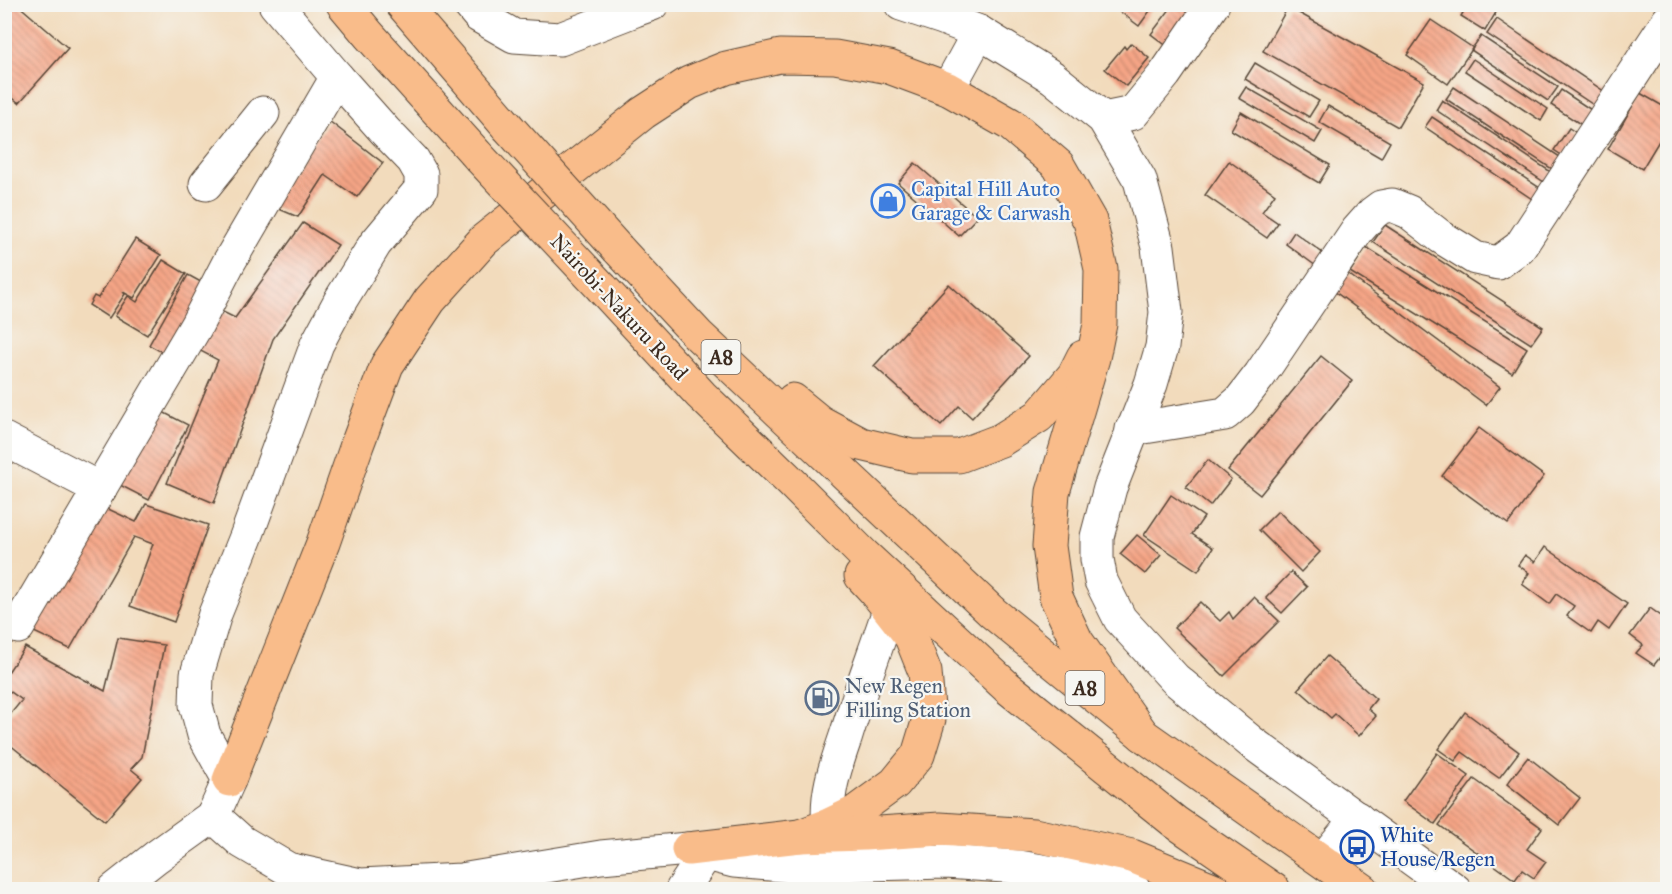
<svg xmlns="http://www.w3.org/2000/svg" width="1672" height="894" font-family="'IM FELL Great Primer',serif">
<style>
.building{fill:url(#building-back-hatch)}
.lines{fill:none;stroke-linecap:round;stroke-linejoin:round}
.minor-casing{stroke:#564536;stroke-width:35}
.highway-casing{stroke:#564536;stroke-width:35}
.minor{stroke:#fff;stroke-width:33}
.highway{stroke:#f9bc8a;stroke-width:33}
.highway-bridge-casing{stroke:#564536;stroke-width:35;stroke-linecap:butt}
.highway-bridge{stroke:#f9bc8a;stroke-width:33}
.labels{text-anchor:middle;stroke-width:4.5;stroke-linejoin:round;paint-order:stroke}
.shield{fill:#f6f6f2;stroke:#73675e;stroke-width:1.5}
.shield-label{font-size:20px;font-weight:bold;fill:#3b2a1e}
.shop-label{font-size:21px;fill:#366cbe;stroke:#f6f6f2;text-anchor:start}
.street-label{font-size:21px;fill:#3b2a1e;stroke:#f6f6f2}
.service-label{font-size:21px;fill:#4e5e75;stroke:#f6f6f2;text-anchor:start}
.transit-label{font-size:21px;fill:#164399;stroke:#f6f6f2;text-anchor:start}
</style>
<defs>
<pattern id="building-back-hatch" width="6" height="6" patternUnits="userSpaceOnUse" patternTransform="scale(1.5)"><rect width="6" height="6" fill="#f6a586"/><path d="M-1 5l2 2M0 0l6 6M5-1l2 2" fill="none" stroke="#c8876d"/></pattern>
</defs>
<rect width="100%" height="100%" fill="#f6f6f2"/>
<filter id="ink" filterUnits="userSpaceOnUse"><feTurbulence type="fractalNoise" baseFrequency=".0167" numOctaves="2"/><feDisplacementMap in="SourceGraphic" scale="12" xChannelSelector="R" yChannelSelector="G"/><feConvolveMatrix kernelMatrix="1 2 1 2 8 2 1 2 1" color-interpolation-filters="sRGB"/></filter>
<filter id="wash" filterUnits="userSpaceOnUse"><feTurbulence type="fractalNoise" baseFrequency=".008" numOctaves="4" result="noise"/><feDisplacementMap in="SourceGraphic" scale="24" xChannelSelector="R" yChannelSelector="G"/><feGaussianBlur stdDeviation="1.35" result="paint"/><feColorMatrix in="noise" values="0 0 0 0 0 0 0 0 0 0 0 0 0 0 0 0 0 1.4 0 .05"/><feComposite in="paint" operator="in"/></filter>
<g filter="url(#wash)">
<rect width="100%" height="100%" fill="#f2dbbc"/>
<g id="blocks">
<g class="building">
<polygon points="12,4 17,4 68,48 19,103 4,91 4,13"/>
<polygon points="1110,4 1148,4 1152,8 1139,26"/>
<polygon points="1174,4 1201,4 1168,47 1151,34"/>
<polygon points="1468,4 1501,4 1485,31 1461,16"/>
<polygon points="1288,7 1424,82 1398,127 1263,51"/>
<polygon points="1497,19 1611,96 1601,110 1487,34"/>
<polygon points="1431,20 1473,48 1448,84 1407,55"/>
<polygon points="1481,36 1558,87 1548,101 1471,50"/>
<polygon points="1131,43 1149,58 1126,86 1105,69 1124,46 1126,49"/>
<polygon points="1473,59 1548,109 1541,121 1465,71"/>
<polygon points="1255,63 1319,101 1309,117 1245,79"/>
<polygon points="1246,87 1322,131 1315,143 1239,98"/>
<polygon points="1454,87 1566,161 1558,173 1446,99"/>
<polygon points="1561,90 1602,117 1591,131 1551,105"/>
<polygon points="1640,93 1668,109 1668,126 1642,169 1608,149"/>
<polygon points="1442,100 1557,176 1550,186 1436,110"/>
<polygon points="1328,106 1390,142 1381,158 1319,122"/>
<polygon points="1241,112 1330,165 1319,183 1231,130"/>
<polygon points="1432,117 1549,194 1541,205 1425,127"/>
<polygon points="329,121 383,163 357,197 325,175 298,217 267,204"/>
<polygon points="1569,128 1578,134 1563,156 1554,150"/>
<polygon points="1229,161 1275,194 1262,212 1278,223 1267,238 1205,195"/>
<polygon points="915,163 977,217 959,236 898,183"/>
<polygon points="303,223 338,245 273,339 214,503 167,483 218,360 191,346 209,305 235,318"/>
<polygon points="1385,225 1543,327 1531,344 1373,242"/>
<polygon points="1294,232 1324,254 1316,266 1286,244"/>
<polygon points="135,239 161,255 134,298 123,292 125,294 109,318 89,305 94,296 98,298"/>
<polygon points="1366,247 1527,348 1512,373 1350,272"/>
<polygon points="163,260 186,274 147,335 115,316 128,296 137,302"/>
<polygon points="1347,273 1500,387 1486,405 1334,291"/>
<polygon points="188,275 210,287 171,357 149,345"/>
<polygon points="949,284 1029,356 972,418 959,406 941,426 874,366"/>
<polygon points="1321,356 1352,381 1260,495 1228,470"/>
<polygon points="153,407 188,425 149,500 114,482"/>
<polygon points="1479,428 1544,476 1508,524 1442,476"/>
<polygon points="1208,460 1231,479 1210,506 1186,487"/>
<polygon points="1171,495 1204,517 1192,534 1213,548 1198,571 1144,535"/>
<polygon points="146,504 208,525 174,622 130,606 153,544 134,537 70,649 34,632 104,507 136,522"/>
<polygon points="1278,511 1320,552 1301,572 1259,530"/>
<polygon points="1137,535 1161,555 1145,574 1120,554"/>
<polygon points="1545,547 1627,604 1609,630 1598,622 1591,633 1567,616 1574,606 1556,594 1549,604 1522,584 1529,573 1518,565 1525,555 1535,562"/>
<polygon points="1291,572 1307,587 1282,613 1266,598"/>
<polygon points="1254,597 1279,621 1224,676 1174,628 1200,602 1220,621 1229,612 1233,619"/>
<polygon points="1650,608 1668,621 1668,647 1654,665 1636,653 1643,645 1630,635"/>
<polygon points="118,638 164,645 142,757 131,769 142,778 105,821 4,740 4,722 22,700 4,687 4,678 25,647 105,691"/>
<polygon points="1327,656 1376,699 1368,709 1376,716 1359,736 1335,714 1331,718 1298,689"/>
<polygon points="1465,712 1519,752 1499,778 1462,752 1455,761 1438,749"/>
<polygon points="1437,753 1469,776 1435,824 1403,801"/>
<polygon points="1528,757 1580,798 1559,825 1507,784"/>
<polygon points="1474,779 1542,828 1527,849 1546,862 1534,878 1522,870 1515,880 1439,825"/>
</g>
</g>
</g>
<g filter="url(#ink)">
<use href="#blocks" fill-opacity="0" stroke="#564536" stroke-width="1.5"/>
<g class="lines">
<g class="minor-casing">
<g id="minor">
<polyline points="469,4 479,16 514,36 560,39 635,10 652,4"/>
<polyline points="901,4 943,18 979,32 1052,77 1104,119 1140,180 1158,247 1166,312 1162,347 1151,384 1110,488 1097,537 1097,559 1101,581 1120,619 1175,679 1251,742 1455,890"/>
<polyline points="948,89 979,32"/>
<polyline points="1104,119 1133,113 1165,74 1213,4"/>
<polyline points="206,184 263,113"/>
<polyline points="1132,429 1225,414 1240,401 1260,375 1357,231 1373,213 1381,207 1392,205 1409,212 1441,237 1475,258 1498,263 1520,247 1668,21"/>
<polyline points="4,439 100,489"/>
<polyline points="18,627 196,326 229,262 337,77"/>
<polyline points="213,816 242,842 288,869 361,885 461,880 601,857 688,849 734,861 793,866 946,862 1019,867 1101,881 1134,890"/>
<path d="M 829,825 C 825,794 836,765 846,736 C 859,693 875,652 889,610"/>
<polyline points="1323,860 1357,818"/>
<polyline points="114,890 156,857 213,816 229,780 204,735 196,705 197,674 215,614 246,537 317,344 340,301 375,244 421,189 421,174 413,160 385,131 337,77 275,4"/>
<polyline points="682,890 706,854"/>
</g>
</g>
<g class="highway-casing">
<g id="highway">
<polyline points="343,4 369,35 479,157"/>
<polyline points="402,4 507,126"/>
<polyline points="618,249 698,335 993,613 1143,735 1363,890"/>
<polyline points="602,288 701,395 791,482 863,554 1007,687 1175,822 1274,890"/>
<polyline points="793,400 820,422 861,444 912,456 959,456 1001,440 1039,416 1074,375 1083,357"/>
<polyline points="229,780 323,543 357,445 387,365 430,300 484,240 643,113 689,83 726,68 780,56 835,57 889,67 948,89 1010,124 1058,165 1090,221 1101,269 1100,324 1093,358 1053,492 1049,546 1056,597 1076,640 1143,735"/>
<polyline points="800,836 829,825 854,813 895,783 918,755 929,719 925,672 911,637 874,590 861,576"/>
<polyline points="688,849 800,836 864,834 940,829 1034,835 1132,856 1215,890"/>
</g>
</g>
<use href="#minor" class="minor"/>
<use href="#highway" class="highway"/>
<g class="highway-bridge-casing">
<g id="highway-bridge">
<polyline points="507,126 618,249"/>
<polyline points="479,157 602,288"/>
</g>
</g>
<use href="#highway-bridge" class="highway-bridge"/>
</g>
</g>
<defs>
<g id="shop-ring" transform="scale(1.725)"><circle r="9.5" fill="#f6f6f2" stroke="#3f7fe0" stroke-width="1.5"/><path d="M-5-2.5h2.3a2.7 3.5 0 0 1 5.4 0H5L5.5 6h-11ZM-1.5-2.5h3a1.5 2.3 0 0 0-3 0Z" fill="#3f7fe0"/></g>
<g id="fuel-ring" transform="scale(1.725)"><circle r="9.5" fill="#f6f6f2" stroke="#5c6f8a" stroke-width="1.5"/><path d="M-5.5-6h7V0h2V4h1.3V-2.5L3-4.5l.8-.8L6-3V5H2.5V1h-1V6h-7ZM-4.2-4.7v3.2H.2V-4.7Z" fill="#5c6f8a"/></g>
<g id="bus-ring" transform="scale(1.725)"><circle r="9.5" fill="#f6f6f2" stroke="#1a4fb4" stroke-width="1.5"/><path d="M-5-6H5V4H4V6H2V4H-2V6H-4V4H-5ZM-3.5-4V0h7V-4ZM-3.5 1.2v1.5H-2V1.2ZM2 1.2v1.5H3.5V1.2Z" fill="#1a4fb4"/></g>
</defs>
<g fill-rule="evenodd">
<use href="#shop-ring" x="888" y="201"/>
<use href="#fuel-ring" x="822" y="698"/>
<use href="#bus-ring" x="1357" y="847"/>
</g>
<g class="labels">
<g class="shield">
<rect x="701.5" y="340" width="39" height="34" rx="4.5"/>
<rect x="1065.5" y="671" width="39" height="34" rx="4.5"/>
</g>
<g class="shield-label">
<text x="721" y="364">A8</text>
<text x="1085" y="695">A8</text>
</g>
<g class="shop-label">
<text x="911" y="196">Capital Hill Auto<tspan x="911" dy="24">Garage &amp; Carwash</tspan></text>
</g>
<g class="street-label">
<text transform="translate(619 307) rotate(47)" y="7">Nairobi-Nakuru Road</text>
</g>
<g class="service-label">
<text x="845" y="693">New Regen<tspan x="845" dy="24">Filling Station</tspan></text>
</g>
<g class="transit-label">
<text x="1380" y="842">White<tspan x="1380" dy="24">House/Regen</tspan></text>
</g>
</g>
<rect width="1672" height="894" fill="none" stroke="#f6f6f2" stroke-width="24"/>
</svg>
